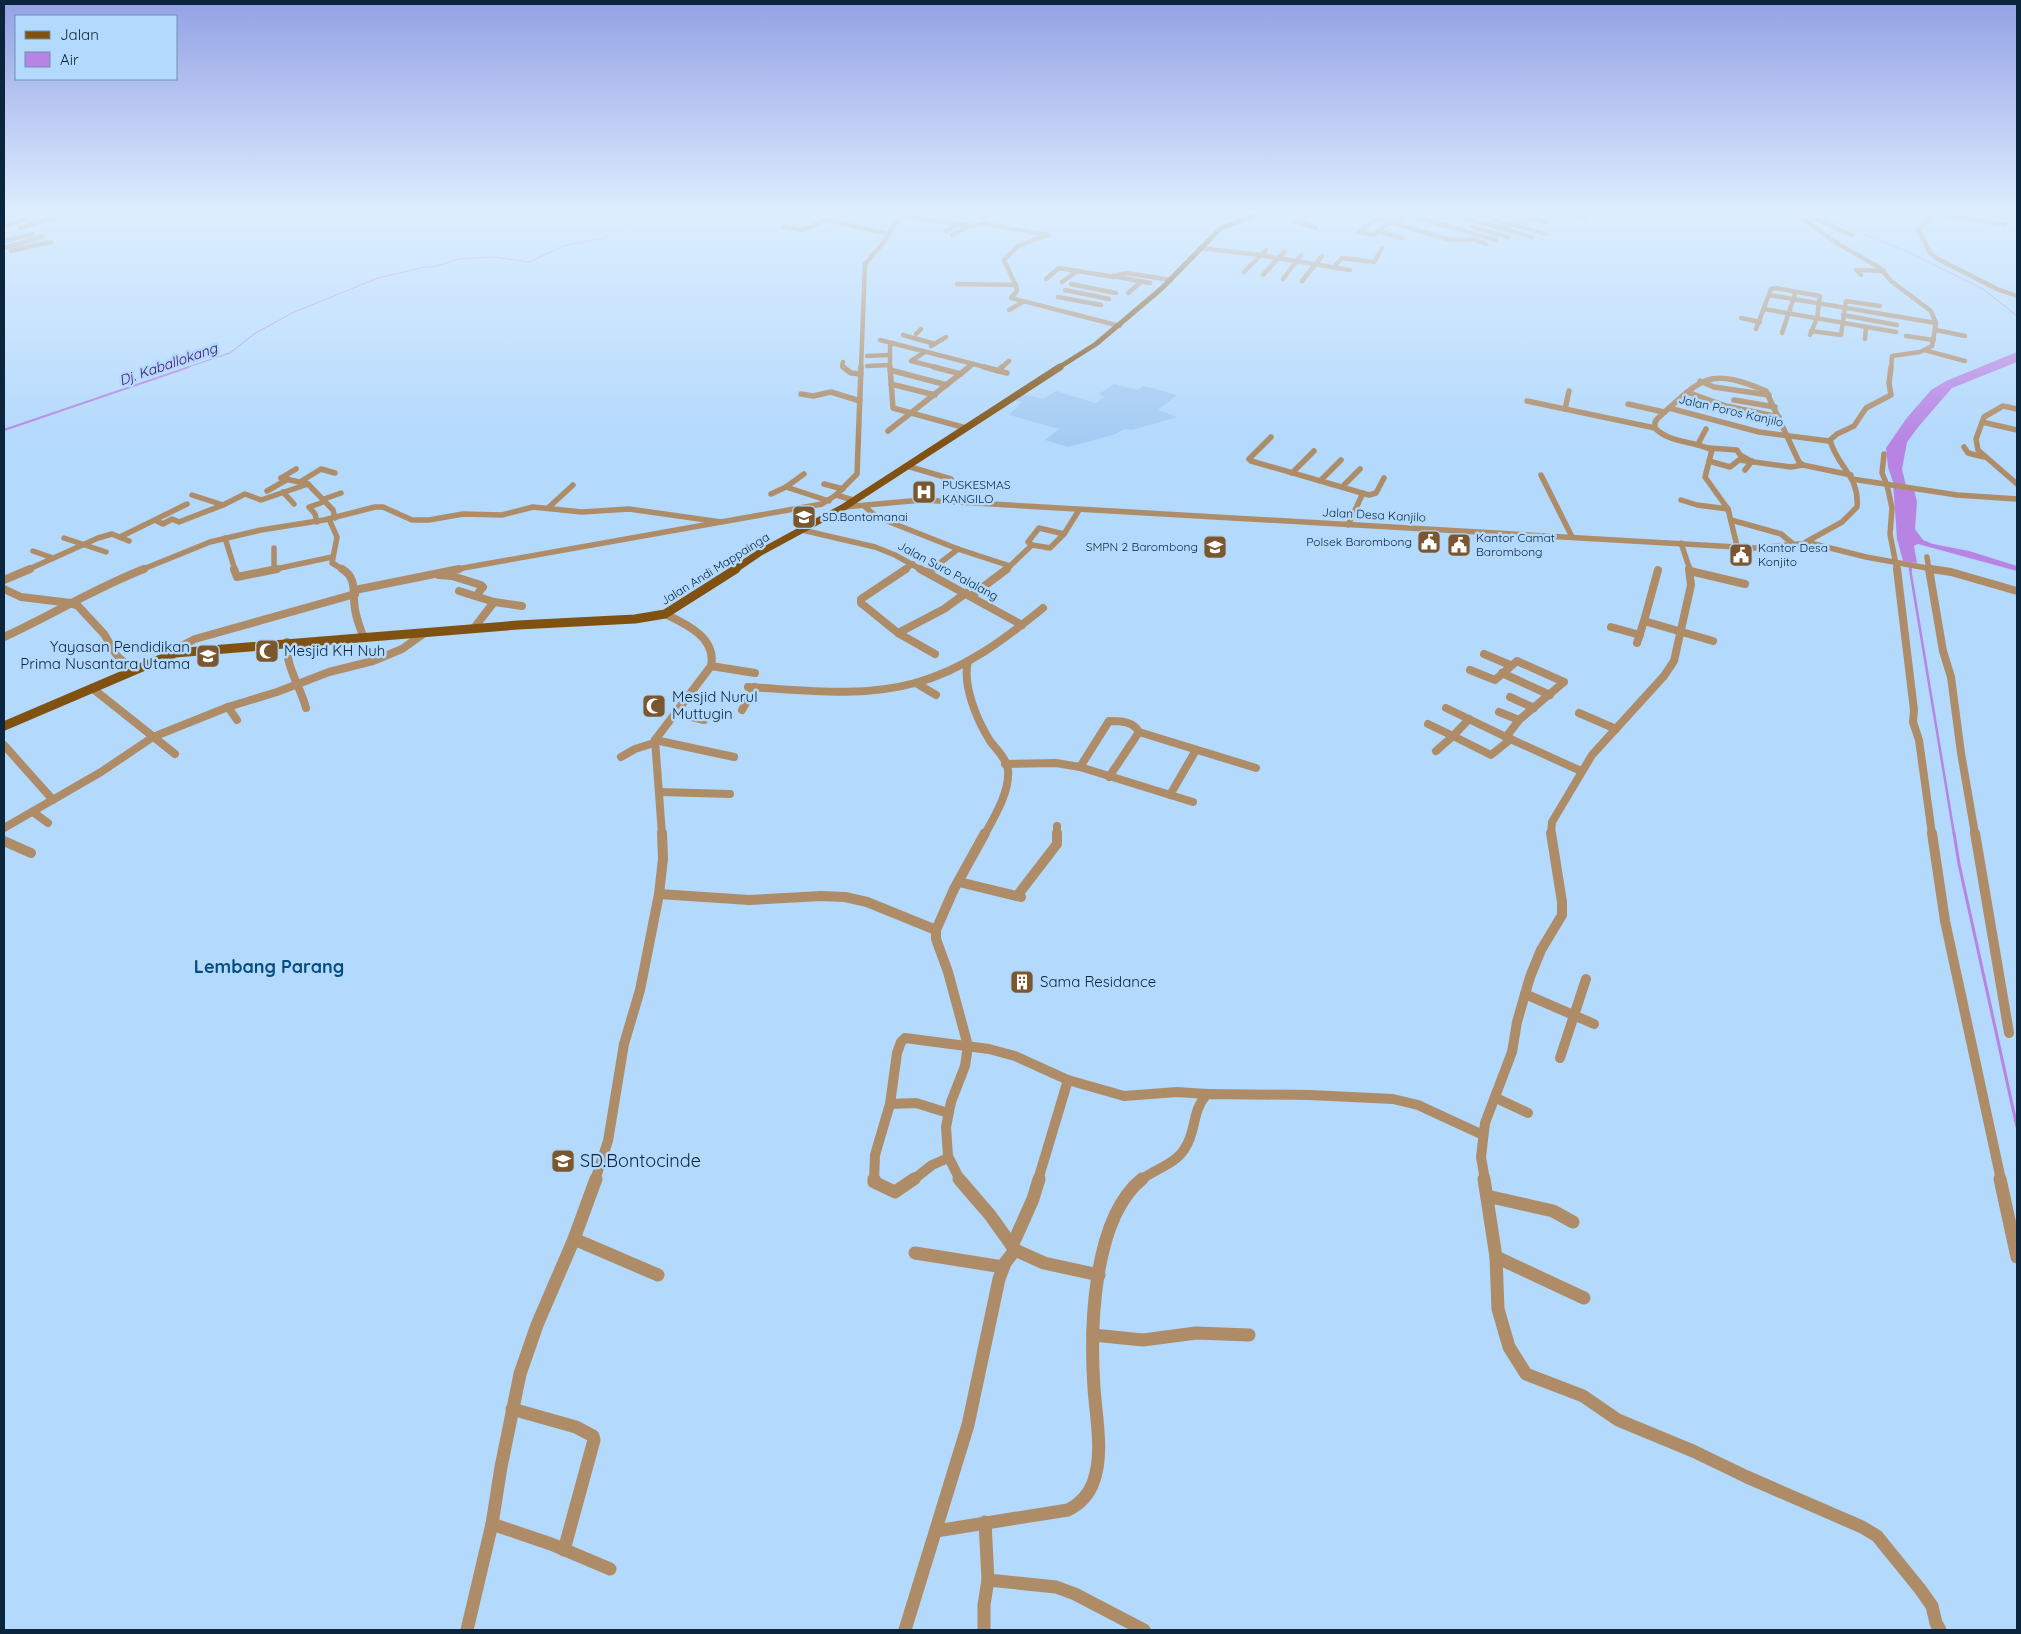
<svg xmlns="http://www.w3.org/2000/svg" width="2021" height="1634" font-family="Quicksand,sans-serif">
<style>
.built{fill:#a3cbf2}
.water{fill:#b784e3}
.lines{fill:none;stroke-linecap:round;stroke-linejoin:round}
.stream-far3{stroke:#b784e3;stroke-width:1}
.stream-far2{stroke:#b784e3;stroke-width:2}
.stream-far1{stroke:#b784e3;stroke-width:2.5}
.stream{stroke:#b784e3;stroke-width:3}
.minor-far4{stroke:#ae8c68;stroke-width:4.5}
.minor-far3{stroke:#ae8c68;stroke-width:5.5}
.minor-far2{stroke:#ae8c68;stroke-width:8}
.minor-far1{stroke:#ae8c68;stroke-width:10}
.minor{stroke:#ae8c68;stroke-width:13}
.major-far2{stroke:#815111;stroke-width:5}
.major-far1{stroke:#815111;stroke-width:7}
.major{stroke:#815111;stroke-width:9}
.labels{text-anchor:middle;stroke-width:5;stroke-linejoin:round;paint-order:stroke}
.far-street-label{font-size:12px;fill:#0a253c;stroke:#b3d9fd}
.far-poi-label{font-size:12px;fill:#0a253c;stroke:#b3d9fd;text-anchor:start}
.far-water-label{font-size:14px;font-style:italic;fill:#420c63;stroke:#b3d9fd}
.poi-label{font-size:15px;fill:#0a253c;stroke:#b3d9fd;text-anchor:start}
.quarter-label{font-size:18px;font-weight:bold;fill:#044d82;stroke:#b3d9fd}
.near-poi-label{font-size:18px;fill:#0a253c;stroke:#b3d9fd;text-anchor:start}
</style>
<rect width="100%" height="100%" fill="#b3d9fd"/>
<polygon class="built" points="1114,384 1138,390 1143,386 1177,395 1158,410 1177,417 1132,430 1124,429 1116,434 1068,447 1045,440 1059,429 1009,415 1022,402 1013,400 1023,394 1043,399 1056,391 1096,403 1104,397 1099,394"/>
<polygon class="water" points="2017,352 2017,362 1952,388 1919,426 1907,442 1902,469 1906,486 1914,489 1917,502 1915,529 1923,540 1933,544 1969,551 2017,566 2017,571 1918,544 1914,546 1917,563 1903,561 1897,539 1893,482 1888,467 1886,448 1906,419 1931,390 1946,381"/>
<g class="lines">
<g class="stream-far3">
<polyline points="1815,214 1908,252 1983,289 2017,316"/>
<polyline points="185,368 230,353 254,334 292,313 378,278 425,267 433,267 459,259 493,257 529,262 563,246 604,238 625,225 638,221 640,214"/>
</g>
<g class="stream-far2">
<polyline points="4,430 189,367"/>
<polyline points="1910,566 1911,570"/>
</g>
<polyline class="stream-far1" points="1910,569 1954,834"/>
<polyline class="stream" points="1954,833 1959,864 2017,1127"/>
<g class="minor-far4">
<polyline points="985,214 983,217 985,224"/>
<polyline points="1305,214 1306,216 1295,221 1316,228"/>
<polyline points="1405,214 1496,240"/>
<polyline points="1450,214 1501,228 1521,221 1496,214"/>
<polyline points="1474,214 1546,234"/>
<polyline points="1562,214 1573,216 1575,214"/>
<polyline points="1695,214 1697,215"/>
<polyline points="1789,214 1806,221 1835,242 1880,268 1891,281 1931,311 1936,323 1932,346 1920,352 1892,356 1891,368"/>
<polyline points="1804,214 1852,235"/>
<polyline points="1925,214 1929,219 1918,229 1930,253 1938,259 1997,289 2017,296"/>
<polyline points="1926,215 1974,219 2005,225"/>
<polyline points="905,216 970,226 986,224 1048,235"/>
<polyline points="1573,216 1586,218"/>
<polyline points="1528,217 1545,222"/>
<polygon points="1376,219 1390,222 1374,235 1359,232"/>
<polyline points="1390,222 1451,240 1472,240"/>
<polyline points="1390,222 1409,214"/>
<polyline points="1527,223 1521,221 1538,214"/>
<polyline points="4,226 27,219"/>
<polyline points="783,227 803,230 826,220 889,234"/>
<polyline points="1472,227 1508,237"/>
<polyline points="20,228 65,214"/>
<polyline points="1501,228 1532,237"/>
<polyline points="946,231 959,224"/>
<polyline points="1378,231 1402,238"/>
<polyline points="952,235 970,226"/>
<polyline points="1048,235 1018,246 1004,260 1016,286 1017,291 1011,298 1120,326"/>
<polyline points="1473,239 1486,244"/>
<polyline points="4,241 33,234"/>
<polyline points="4,248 42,237"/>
<polyline points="1200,248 1260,255 1350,270"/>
<polyline points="11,251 51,242"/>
<polyline points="1334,267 1342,258 1374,262 1382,248"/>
<polyline points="1244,272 1266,250"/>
<polyline points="1263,275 1284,252"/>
<polyline points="1861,275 1856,270 1884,271"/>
<polyline points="1046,279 1059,268 1114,277"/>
<polyline points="1283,279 1301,255"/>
<polyline points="1302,281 1322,256"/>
<polyline points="1062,282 1077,271"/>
<polyline points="1150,283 1113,276 1126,273 1171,280"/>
<polyline points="957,284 1016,285"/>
<polyline points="1071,284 1116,293"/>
<polyline points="1065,290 1109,299"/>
<polyline points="1128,293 1141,282"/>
<polyline points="1769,295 1936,323"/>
<polyline points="1058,297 1101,305"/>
<polyline points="1764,309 1896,332"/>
<polyline points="1009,310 1023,302"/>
<polyline points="1843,315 1897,325"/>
<polyline points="1741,318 1760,322"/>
<polyline points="1756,329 1771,289 1775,288 1820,296 1817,318 1810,335"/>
<polyline points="1936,330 1965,336"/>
<polyline points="1811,331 1841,335 1846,301 1880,306"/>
<polyline points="1782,333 1795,294"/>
<polyline points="916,334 921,329"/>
<polyline points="903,335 935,344"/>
<polyline points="1906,336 1934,340"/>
<polyline points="1865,339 1866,327"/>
<polyline points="880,340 989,368"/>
<polyline points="931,346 946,337"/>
<polyline points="1924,350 1965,361"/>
<polyline points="925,352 911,361 939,368"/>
<polyline points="867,356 890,355"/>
<polyline points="843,362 842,366 845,368"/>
<polyline points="867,366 890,365"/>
<polyline points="861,368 865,264 883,243 894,225 908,214"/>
<polyline points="890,368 890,346 893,343"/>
<polyline points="968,368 973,364"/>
<polyline points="1001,368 1009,361"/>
</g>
<g class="minor-far3">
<polyline points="843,367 851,373 861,374"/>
<polyline points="890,367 893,408 966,428"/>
<polyline points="934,367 961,374"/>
<polyline points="984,367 1007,373"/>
<polyline points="890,370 947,385"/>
<polyline points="998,371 1002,367"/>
<polyline points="1700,381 1714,387 1769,395"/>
<polyline points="891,384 935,395"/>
<polyline points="1687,392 1726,406 1779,417"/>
<polyline points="801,394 813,396 831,392 860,401"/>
<polyline points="1734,400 1775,407"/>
<polyline points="1527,401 1655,428"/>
<polyline points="1628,404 1664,412"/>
<polyline points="1669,408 1759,432 1829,441"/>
<polyline points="1565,409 1569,391"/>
<polyline points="2017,409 2003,406 1984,417 1976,439 1978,450 2017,484"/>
<polyline points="1982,422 2017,430"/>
<polyline points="888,431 969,367"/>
<polyline points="1271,437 1249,459 1251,461 1369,495 1376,493 1384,478"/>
<polyline points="1698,444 1706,429"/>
<polyline points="1964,447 1968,453 1984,457"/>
<polyline points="1709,448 1737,450 1740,455 1749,460"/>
<polyline points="1884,454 1882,473 1887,485 1892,508 1890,534 1897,570"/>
<polyline points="1709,461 1730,467 1739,460 1791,467 1803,465"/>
<polyline points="907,466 951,479"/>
<polyline points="1745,470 1752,461"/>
<polyline points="1292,473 1314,451"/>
<polyline points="804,474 786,487 829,501"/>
<polyline points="1541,475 1572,537"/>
<polyline points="281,478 308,484 333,510 335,518"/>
<polyline points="281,478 296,469"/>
<polyline points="1852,479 1957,495 2017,499"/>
<polyline points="1320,481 1341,460"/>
<polyline points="300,482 321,469 335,473"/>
<polyline points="824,484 843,489"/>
<polyline points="1342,487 1360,469"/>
<polyline points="267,491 288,479"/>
<polyline points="283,492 294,504"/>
<polyline points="771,494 786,487"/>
<polyline points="192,495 223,505 245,494 261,500 308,484"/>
<polyline points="324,499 341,493"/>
<polyline points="853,500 836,495 857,474 861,367"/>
<polyline points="1681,500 1697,505 1728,509"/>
<polyline points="864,506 877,517 958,549 1010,566 1005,570"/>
<polyline points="844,507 922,500 1754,548 1810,543 1866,557 1938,570"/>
<polyline points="548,508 573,485"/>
<polyline points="329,519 337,537 332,563 344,570"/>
<polyline points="155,520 163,524 172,519 179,522 223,505"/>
<polyline points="1731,520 1781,534 1792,543"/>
<polyline points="317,522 315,514 309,507 321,503"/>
<polyline points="1348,525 1363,493"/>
<polygon points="1039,528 1064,534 1050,548 1032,545 1028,542"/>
<polyline points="802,530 875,547 895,555 922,570"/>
<polyline points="1064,534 1079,510"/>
<polyline points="120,537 187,504"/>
<polyline points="64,538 106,552"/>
<polyline points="225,538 235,570"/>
<path d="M 1806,542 L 1842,522 L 1857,507 C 1860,476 1837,467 1830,440 L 1837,434 L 1854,426 L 1866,408 L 1891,395 L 1889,383 L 1891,367"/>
<polyline points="1681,543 1690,570"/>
<path d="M 1737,546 L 1728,509 L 1705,477 L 1712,450 C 1694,441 1669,443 1655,428 L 1655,422 L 1658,418 C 1702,379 1707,366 1766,391 L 1799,462 L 1803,465 L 1851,475"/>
<polyline points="274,548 274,570"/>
<polyline points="33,551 53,558"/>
<polyline points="1927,557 1929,570"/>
<polyline points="1010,566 1032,545"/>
<polyline points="27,570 98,538 112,534 129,541"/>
<polyline points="141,570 210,542 261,530 324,520 375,507 383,507 412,520 429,520 463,514 502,515 533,507 582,512 629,509 721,522"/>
<polyline points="271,570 332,557"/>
<polyline points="452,570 822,504 836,495"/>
<polyline points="904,570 913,564"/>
<polyline points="931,570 958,549"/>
</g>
<g class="minor-far2">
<polyline points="234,569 237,577 277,569"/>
<path d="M 342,569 C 358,578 352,594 355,609 C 356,618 360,627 363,636"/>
<polyline points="906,569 861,599 861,603 898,633 935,654"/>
<polyline points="920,569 1022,625"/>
<polyline points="1897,569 1914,710 1913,722 1919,740 1932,834"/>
<polyline points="1929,569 1943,651 1951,677 1961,753 1975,834"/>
<polyline points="1931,569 1951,572 2017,591"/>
<polyline points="1658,570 1644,621 1713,641"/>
<polyline points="1690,571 1745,584"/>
<polyline points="928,572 933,569"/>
<polyline points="439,575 452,576 481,585 483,587 479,592"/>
<polyline points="4,580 30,569"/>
<polyline points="4,589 21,597 71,603 78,606 104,634 117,656 133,670"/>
<polyline points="355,590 459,569"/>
<polyline points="459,591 494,602 474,628"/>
<polyline points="971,596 1007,569"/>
<polyline points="494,602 522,606"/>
<polyline points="1611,627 1640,635"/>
<polyline points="898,633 944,609 966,593"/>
<path d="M 4,637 C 52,615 95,588 144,569"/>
<path d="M 287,642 C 285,666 300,685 306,708"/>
<polyline points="1637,643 1644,621"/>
<polyline points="175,653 183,645 195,639 355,594"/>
<polyline points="1484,654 1510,665"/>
<path d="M 968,661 C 962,685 977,720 990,741 C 996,749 1007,759 1008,770 C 1010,791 995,816 985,834"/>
<polyline points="711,666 755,673"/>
<polyline points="1470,670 1495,680 1517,661 1564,682 1519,720 1506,737 1581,771"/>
<polyline points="1502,673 1550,695"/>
<polyline points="916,683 936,695"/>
<path d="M 748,687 C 803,690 861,698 915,683 C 964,670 1005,639 1043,608"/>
<polyline points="92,688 175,754"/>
<polyline points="1510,697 1534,708"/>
<polyline points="228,707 237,720"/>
<polyline points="1446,708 1506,737"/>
<polyline points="742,710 755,687"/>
<polyline points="1499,712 1519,720"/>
<polyline points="675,713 704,720"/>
<polyline points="1579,713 1616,729"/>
<polyline points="1469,719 1453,736 1491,755 1511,739"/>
<polyline points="1428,724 1453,736 1436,751"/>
<polyline points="1139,732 1256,768"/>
<polyline points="655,740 734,757"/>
<polyline points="4,745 53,800"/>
<polyline points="621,757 635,749 654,743"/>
<polyline points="1005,764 1056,763 1080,767 1193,802"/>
<path d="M 1080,767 L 1109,721 C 1120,721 1133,721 1139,732 L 1109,777"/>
<polyline points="660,792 730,794"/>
<polyline points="1170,795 1196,750"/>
<polyline points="33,812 48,823"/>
<polyline points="1057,826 1057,834"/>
<polyline points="4,828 101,772 153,737 228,707 277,692 329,672 373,661 402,649 426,632"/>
<path d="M 662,834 L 655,740 L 711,666 C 717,638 686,624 665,614"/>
<polyline points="1551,834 1552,822 1592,755 1664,676 1674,661 1691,585 1689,569"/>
</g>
<g class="minor-far1">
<polyline points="1932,833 1945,921 2001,1180"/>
<polyline points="1975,833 2009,1033"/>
<polyline points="4,841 31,853"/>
<polyline points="959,882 1021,897"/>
<polyline points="659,894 749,900 821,896 845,897 867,902 936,930"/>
<polyline points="1017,896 1057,844 1057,833"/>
<polyline points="1525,994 1594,1024"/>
<polyline points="1560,1058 1586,979"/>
<polyline points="1496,1098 1528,1113"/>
<polyline points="890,1104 916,1103 948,1113"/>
<polyline points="595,1180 608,1141 624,1044 640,990 659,894 663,859 662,833"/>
<polyline points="874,1180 875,1155 890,1104 897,1053 901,1042 905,1038 989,1049 1015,1056 1068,1080 1124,1096 1177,1092 1207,1094"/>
<polyline points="913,1180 932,1165 948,1158"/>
<polyline points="960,1180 948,1156 946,1127 951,1102 965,1066 968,1046 948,972 936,939 936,930 954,889 985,833"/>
<polyline points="1038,1180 1068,1080"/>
<path d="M 1141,1180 C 1155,1169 1176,1164 1185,1148 C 1197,1130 1191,1112 1207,1094 L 1310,1095 L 1393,1099 L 1418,1105 L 1483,1135"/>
<polyline points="1485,1180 1481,1157 1485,1123 1512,1052 1517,1022 1530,977 1541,950 1562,915 1562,902 1551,833"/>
</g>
<g class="minor">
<polyline points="874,1179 874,1182 895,1192 914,1179"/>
<polyline points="959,1179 990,1215 1015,1250 1044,1263 1099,1275"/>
<polyline points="1484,1179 1496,1257 1498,1309 1509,1347 1526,1374 1583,1396 1618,1420 1693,1451 1747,1477 1862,1527 1877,1536 1920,1589 1932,1606 1936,1623 1940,1630"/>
<polyline points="2000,1179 2017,1257"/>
<polyline points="1487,1196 1553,1211 1573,1222"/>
<polyline points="574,1239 658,1275"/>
<polyline points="1012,1246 1033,1199 1039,1179"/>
<polyline points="915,1253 1003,1267"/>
<polyline points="1496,1257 1584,1298"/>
<polyline points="1093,1335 1143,1340 1196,1333 1249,1335"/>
<polyline points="512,1409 576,1427 593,1436 594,1440 564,1550"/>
<polyline points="985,1522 988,1580 1056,1587 1075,1594 1144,1630"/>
<polyline points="492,1524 551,1544 610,1569"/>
<path d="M 936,1531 L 1068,1510 C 1080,1504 1088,1496 1093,1483 C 1104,1454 1096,1418 1094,1388 C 1090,1330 1092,1219 1142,1179"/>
<polyline points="467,1630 492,1524 501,1467 520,1374 537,1325 574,1239 596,1179"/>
<polyline points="905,1630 968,1425 999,1279 1005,1263 1015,1250"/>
<polyline points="984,1630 984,1605 988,1580"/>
</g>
<polyline class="major-far2" points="1058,368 1096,344 1161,289 1221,228 1258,214"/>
<polyline class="major-far1" points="734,570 759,553 844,507 1060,367"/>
<polyline class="major" points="4,726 175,653 518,625 635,619 665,614 736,569"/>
</g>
<linearGradient id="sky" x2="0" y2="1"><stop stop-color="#94a1e6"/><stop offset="0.48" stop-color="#ddeefe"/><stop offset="1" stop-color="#ddeefe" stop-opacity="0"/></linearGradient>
<rect width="2021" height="443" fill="url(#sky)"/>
<defs>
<g id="hospital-square" transform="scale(1.25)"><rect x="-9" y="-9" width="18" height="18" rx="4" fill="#7a572f" stroke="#b3d9fd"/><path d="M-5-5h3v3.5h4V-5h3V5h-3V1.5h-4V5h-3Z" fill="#fff"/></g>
<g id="school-square" transform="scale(1.25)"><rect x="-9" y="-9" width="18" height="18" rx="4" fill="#7a572f" stroke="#b3d9fd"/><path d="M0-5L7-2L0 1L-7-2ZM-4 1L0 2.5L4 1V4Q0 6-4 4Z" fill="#fff"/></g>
<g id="civic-square" transform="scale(1.25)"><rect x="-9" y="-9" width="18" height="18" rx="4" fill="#7a572f" stroke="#b3d9fd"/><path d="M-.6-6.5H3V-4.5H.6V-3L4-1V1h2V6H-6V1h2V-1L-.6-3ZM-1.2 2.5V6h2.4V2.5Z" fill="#fff"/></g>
<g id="mosque-square" transform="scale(1.25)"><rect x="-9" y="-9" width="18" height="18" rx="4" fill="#7a572f" stroke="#b3d9fd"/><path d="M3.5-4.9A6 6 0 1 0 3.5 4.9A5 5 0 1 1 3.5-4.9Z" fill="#fff"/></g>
<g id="building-square" transform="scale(1.25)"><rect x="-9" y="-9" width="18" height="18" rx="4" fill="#7a572f" stroke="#b3d9fd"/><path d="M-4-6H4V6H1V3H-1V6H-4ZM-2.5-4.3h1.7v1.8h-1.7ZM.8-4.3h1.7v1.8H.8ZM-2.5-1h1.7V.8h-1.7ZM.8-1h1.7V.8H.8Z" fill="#fff"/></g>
</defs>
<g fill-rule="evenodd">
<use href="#hospital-square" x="924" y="492"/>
<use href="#school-square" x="804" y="517"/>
<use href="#civic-square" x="1429" y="542"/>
<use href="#civic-square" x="1459" y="545"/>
<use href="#school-square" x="1215" y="547"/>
<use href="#civic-square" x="1741" y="555"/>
<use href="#mosque-square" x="267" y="651"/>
<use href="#school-square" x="208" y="656"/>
<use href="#mosque-square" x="654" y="706"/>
<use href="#building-square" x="1022" y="982"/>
<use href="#school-square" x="563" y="1161"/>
</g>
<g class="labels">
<g class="far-street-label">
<text transform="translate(1731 411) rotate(13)" y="4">Jalan Poros Kanjilo</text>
<text transform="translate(1374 515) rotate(3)" y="4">Jalan Desa Kanjilo</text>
<text transform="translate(715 569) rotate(-32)" y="4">Jalan Andi Mappainga</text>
<text transform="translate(948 571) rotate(28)" y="4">Jalan Suro Palalang</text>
</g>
<g class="far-poi-label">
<text x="942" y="489">PUSKESMAS<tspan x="942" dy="14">KANGILO</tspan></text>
<text x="822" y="521">SD.Bontomanai</text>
<text x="1476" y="542">Kantor Camat<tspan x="1476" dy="14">Barombong</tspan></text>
<text x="1412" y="546" text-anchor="end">Polsek Barombong</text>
<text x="1198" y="551" text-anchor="end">SMPN 2 Barombong</text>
<text x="1758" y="552">Kantor Desa<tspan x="1758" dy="14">Konjito</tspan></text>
</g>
<g class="far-water-label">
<text transform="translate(168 364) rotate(-19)" y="5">Dj. Kaballokang</text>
</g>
<g class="poi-label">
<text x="190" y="652" text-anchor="end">Yayasan Pendidikan<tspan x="190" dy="17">Prima Nusantara Utama</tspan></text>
<text x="284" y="656">Mesjid KH Nuh</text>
<text x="672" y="702">Mesjid Nurul<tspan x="672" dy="17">Muttugin</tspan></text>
<text x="1040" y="987">Sama Residance</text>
</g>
<g class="quarter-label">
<text x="269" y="973">Lembang Parang</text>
</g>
<g class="near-poi-label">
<text x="580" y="1167">SD.Bontocinde</text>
</g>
</g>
<rect width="2021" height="1634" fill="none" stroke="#0a253c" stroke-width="10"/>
<rect x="15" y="15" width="162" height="65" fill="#b3d9fd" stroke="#6f91b0"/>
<rect x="25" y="31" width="25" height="8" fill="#815111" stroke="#6f91b0"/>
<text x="60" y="40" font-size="15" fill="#0a253c">Jalan</text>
<rect x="25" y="52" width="25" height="15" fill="#b784e3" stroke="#6f91b0"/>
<text x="60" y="65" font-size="15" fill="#0a253c">Air</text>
</svg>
